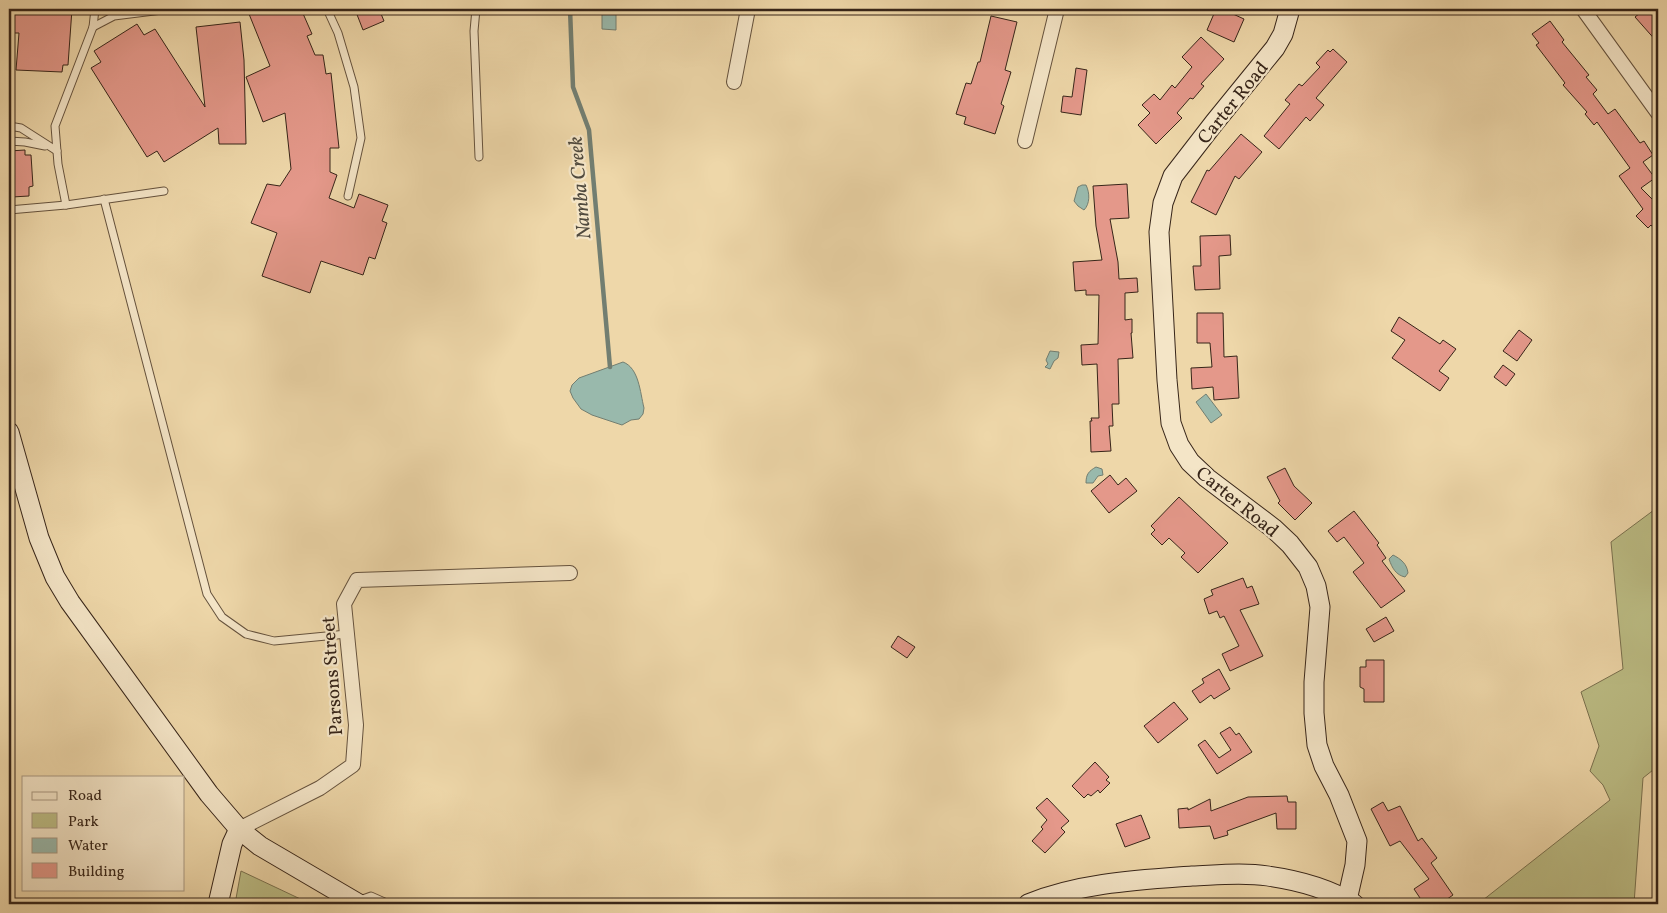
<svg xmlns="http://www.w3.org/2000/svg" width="1667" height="913" font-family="Vollkorn,serif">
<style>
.green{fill:#bcbd85;stroke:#7a714f}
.water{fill:#99b9ac;stroke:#727e71}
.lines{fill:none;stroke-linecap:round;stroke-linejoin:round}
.stream{stroke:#727e71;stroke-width:4.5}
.building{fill:#e4988a;stroke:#372519}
.lane-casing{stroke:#65523d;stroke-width:9}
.street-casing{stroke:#65523d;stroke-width:16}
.secondary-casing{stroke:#372519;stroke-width:21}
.lane{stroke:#f4e5c7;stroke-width:7}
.street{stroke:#f4e5c7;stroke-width:14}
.secondary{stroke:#f4e5c7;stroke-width:19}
.labels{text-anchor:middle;stroke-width:4.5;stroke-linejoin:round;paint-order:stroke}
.street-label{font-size:19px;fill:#372519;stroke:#f4e5c7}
.water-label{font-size:20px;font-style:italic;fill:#504a3e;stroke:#f4e5c7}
</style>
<rect width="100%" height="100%" fill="#eed7a9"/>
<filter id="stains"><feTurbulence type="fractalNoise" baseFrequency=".004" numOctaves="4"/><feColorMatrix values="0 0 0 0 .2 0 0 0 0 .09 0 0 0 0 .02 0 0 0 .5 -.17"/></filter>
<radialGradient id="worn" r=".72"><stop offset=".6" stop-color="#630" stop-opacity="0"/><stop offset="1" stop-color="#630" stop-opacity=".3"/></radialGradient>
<g class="green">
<polygon points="1654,510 1658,510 1658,766 1643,778 1634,904 1486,904 1483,900 1610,800 1603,785 1590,771 1599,746 1581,692 1623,669 1611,542"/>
<polygon points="241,871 311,904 235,904"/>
</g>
<g class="water">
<polygon points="602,9 616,9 616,30 602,29"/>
<path d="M 1082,185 L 1086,185 C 1090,193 1090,204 1084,210 L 1078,206 L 1074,201 L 1078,187 Z"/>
<polygon points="1050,351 1059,352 1058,358 1054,361 1050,369 1045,367 1048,364 1046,360"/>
<path d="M 623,362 C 639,368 640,392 644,408 L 643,414 L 639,419 L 631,420 L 622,425 L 592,415 L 581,409 L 573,398 L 570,391 L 572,385 L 579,378 Z"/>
<polygon points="1206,394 1222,415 1211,423 1196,402"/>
<path d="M 1096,467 L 1102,469 L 1103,475 L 1098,476 L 1093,483 L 1086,483 C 1086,474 1089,471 1096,467 Z"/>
<path d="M 1393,555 C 1401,559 1407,564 1408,573 L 1405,577 C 1396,575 1392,568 1389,559 Z"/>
</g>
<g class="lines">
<polyline class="stream" points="570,9 573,87 589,130 610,367"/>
</g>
<g class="building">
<polygon points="9,9 72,9 68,65 63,65 62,72 16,70 19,33 9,33"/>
<polygon points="247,9 301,9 312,34 307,36 315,55 323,55 326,74 331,73 339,148 330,148 330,172 337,175 329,198 354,208 359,194 388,205 382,221 387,223 375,259 369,257 363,275 321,261 310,293 262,276 277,233 251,223 267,184 280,186 291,169 285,113 263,122 246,77 270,66"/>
<polygon points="364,9 379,9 384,21 363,30 356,12"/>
<polygon points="1216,9 1222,9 1244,19 1234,42 1207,30"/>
<polygon points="1645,9 1658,9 1658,43 1635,17"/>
<polygon points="991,16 1017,22 1005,70 1011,72 1001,104 1004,106 995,134 964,124 966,117 956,114 966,83 971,84 978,62 980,62"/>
<polygon points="1550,21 1564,40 1562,42 1589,75 1586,77 1597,90 1593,94 1608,114 1615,109 1640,143 1644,141 1653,155 1643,162 1655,178 1641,188 1658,205 1658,233 1651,225 1648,228 1636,216 1643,209 1619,176 1630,168 1597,122 1594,125 1585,114 1587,112 1563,85 1565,83 1536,45 1539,43 1532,34"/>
<polygon points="240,22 244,60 246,144 219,144 218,128 164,162 157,151 147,157 91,68 101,62 94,51 137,24 144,35 155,29 205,107 196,27"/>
<polygon points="1201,37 1224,59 1201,84 1204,86 1193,99 1190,98 1177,113 1182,118 1156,144 1138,125 1150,113 1142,105 1154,94 1160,100 1172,85 1175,88 1192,67 1182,57"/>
<polygon points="1333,49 1347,62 1316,98 1324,105 1310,121 1306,117 1279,149 1264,136 1290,104 1285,100 1299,84 1302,86 1320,67 1316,63 1328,50 1330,52"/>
<polygon points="1076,68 1087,70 1081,115 1061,112 1063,96 1072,97"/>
<polygon points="1241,134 1262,152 1239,179 1235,176 1216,215 1191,202 1207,170 1209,171"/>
<polygon points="25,150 25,155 31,155 33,186 29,187 29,196 12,197 12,187 9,187 9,151"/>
<polygon points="1127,184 1129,218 1110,219 1118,262 1119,279 1137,278 1138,292 1125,293 1125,320 1132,319 1132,333 1131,333 1133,358 1118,359 1119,404 1112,404 1113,426 1109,426 1111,451 1091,452 1090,421 1092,421 1091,418 1099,418 1097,364 1082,365 1081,345 1098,344 1099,295 1086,295 1086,290 1075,291 1073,262 1102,260 1096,226 1093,186"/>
<polygon points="1230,235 1231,255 1219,256 1220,289 1195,290 1193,266 1201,266 1200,236"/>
<polygon points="1197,313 1223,313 1224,357 1237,356 1239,398 1214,400 1213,387 1192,389 1191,368 1212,367 1210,343 1197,343"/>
<polygon points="1399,317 1440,344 1443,340 1456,349 1439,371 1449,378 1440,391 1392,358 1405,340 1391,331"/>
<polygon points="1519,330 1532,340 1517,361 1503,351"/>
<polygon points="1503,365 1515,374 1506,386 1494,377"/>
<polygon points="1285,468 1294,486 1312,503 1295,520 1278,503 1280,501 1267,477"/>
<polygon points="1110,475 1118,485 1126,478 1137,491 1109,513 1091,491"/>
<polygon points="1179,497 1228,543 1198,573 1181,557 1185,553 1169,538 1162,545 1151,534 1155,530 1151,526"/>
<polygon points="1354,511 1379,543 1377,545 1386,558 1382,561 1405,591 1381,608 1353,572 1364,563 1344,537 1337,542 1328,531"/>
<polygon points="1243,578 1247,588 1252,586 1259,604 1240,610 1263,656 1230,671 1222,654 1239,646 1224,616 1220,618 1217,611 1209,614 1204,599 1213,595 1211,590"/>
<polygon points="1386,617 1394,631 1374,642 1366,629"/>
<polygon points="898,636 915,647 907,658 891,647"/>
<polygon points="1366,660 1384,660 1384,702 1364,702 1364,689 1360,687 1360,667 1366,667"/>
<polygon points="1219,669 1230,689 1214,699 1211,695 1200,703 1192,691 1204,683 1202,679"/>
<polygon points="1174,702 1188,719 1158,743 1144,726"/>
<polygon points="1230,727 1236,735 1239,733 1252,752 1217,774 1198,745 1205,740 1219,758 1231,750 1220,733"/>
<polygon points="1095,762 1109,777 1106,780 1110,783 1100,793 1098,790 1091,796 1088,794 1084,798 1072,786"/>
<polygon points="1287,796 1288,802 1296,802 1296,829 1277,829 1276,813 1227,831 1228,835 1214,839 1210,826 1179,828 1178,809 1188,808 1188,810 1210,799 1211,811 1248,797"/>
<polygon points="1047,798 1069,821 1061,828 1065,832 1045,853 1032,841 1043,829 1041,827 1047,820 1036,808"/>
<polygon points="1383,802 1388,811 1400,806 1418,841 1422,838 1437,858 1431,863 1453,895 1440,904 1424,904 1414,889 1429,879 1400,841 1390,846 1371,809"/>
<polygon points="1141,815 1150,838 1125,847 1116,824"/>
</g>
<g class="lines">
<g class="lane-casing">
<g id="lane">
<polyline points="327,9 338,33 354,87 361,138 348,196"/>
<polyline points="476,9 474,31 479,157"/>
<polyline points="93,27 114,16 170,9"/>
<polyline points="9,126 21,128 57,151"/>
<polyline points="9,141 25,142 45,146"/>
<polyline points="104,199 207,594 222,617 246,634 274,641 347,634"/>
<polyline points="66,205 58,164 55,126 93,27 95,9"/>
<polyline points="9,210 66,205 164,191"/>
<polyline points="357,901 371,896 389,904"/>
</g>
</g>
<g class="street-casing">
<g id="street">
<polyline points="1583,9 1658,113"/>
<polyline points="734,82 748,9"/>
<polyline points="1025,141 1057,9"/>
<polyline points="239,829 320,788 353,765 356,725 344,604 357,580 570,573"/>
</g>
</g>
<g class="secondary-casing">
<g id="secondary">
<polyline points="1290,9 1283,34 1275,48 1214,123 1173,176 1163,203 1159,232 1167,380 1171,423 1179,445 1190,462 1207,478 1273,528 1290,544 1308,567 1316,586 1320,607 1314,682 1314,713 1317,745 1324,766 1339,795 1357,841 1355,865 1347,900"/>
<polyline points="9,432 39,538 55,577 70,602 209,794 239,829 260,846 359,904"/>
<polyline points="218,904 232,844 239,829"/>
<path d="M 1028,904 C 1079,883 1138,880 1192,876 C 1217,875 1243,872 1268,876 C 1297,880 1329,889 1354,904"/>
</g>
</g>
<use href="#lane" class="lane"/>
<use href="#street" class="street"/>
<use href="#secondary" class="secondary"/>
</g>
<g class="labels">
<g class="street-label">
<text transform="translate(1232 102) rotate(-51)" y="7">Carter Road</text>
<text transform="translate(1238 501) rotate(39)" y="7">Carter Road</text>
<text transform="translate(331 676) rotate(-94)" y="7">Parsons Street</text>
</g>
<g class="water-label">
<text transform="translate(579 188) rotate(-95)" y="7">Namba Creek</text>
</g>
</g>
<rect width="1667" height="913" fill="none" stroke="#eed7a9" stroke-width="30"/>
<rect x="10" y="10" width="1647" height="893" fill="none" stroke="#372519" stroke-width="2.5"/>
<rect x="15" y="15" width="1637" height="883" fill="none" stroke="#372519"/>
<rect x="22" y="776" width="162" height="115" fill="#f4e5c7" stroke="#a89881"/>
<rect x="32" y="792" width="25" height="8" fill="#f4e5c7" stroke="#a89881"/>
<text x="68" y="800" font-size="15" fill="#372519">Road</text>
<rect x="32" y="813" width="25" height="15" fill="#bcbd85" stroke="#a89881"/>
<text x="68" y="826" font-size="15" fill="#372519">Park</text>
<rect x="32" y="838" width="25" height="15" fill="#99b9ac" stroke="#a89881"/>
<text x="68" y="850" font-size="15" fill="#372519">Water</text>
<rect x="32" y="863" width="25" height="15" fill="#e4988a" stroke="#a89881"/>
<text x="68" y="876" font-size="15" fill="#372519">Building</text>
<rect width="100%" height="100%" filter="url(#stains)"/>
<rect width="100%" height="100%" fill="url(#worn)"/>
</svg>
